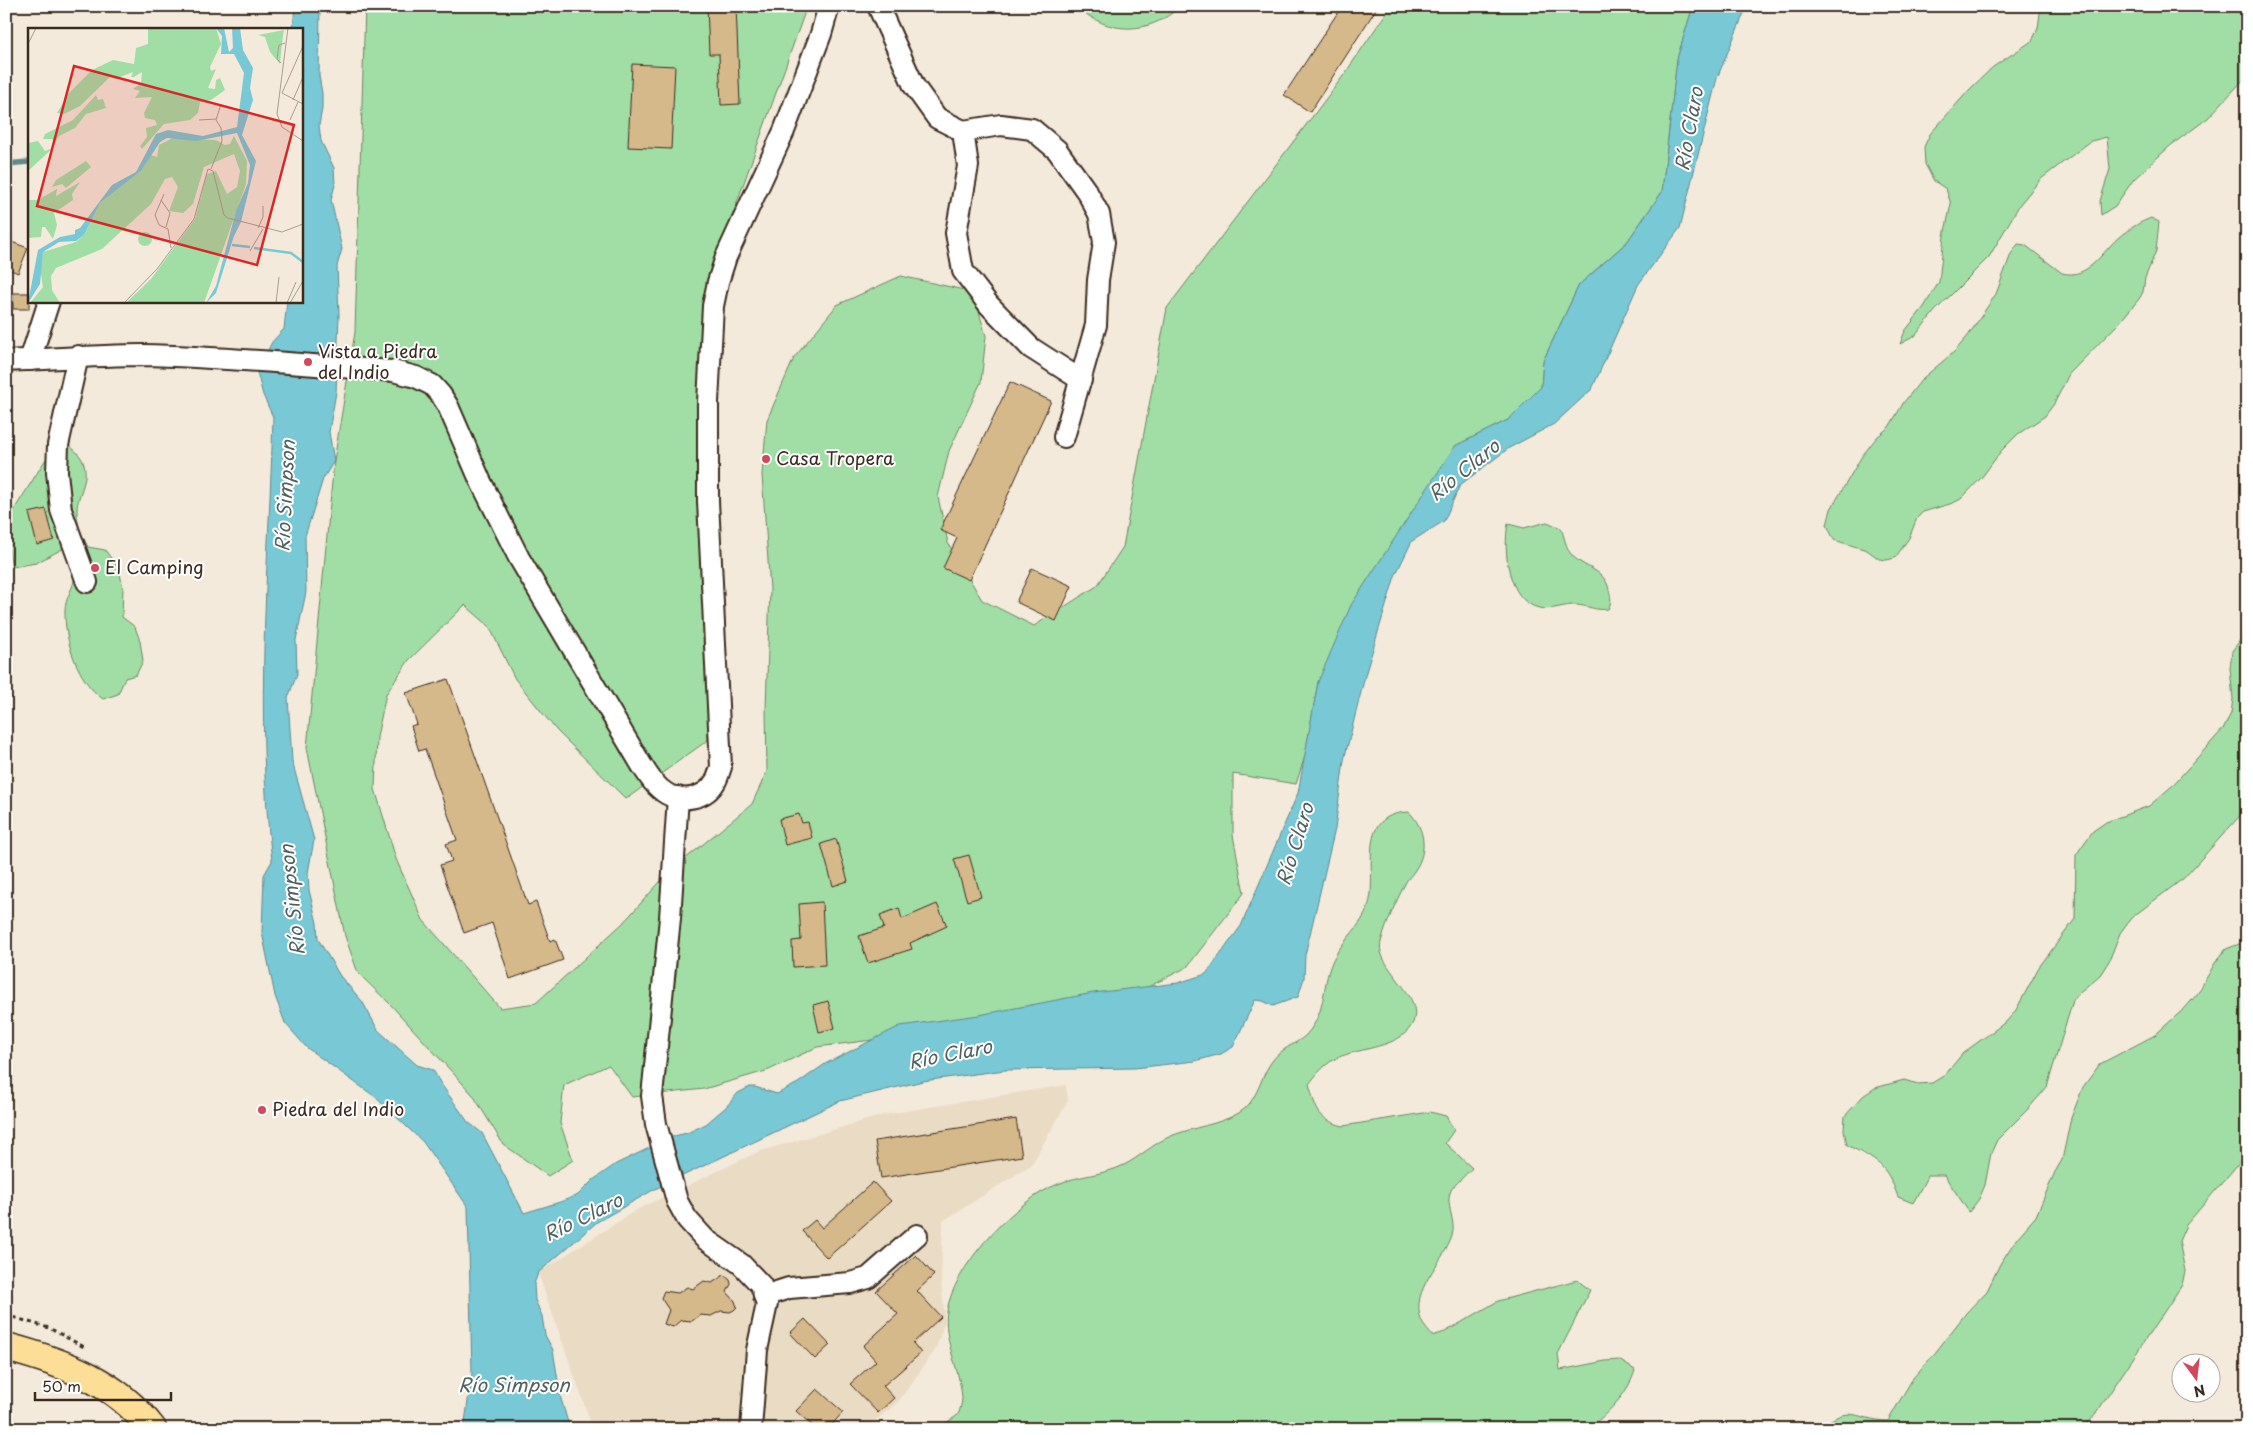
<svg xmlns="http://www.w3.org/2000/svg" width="2253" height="1435" font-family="'Playpen Sans',sans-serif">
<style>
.built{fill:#eadbc4}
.green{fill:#a1dea5;stroke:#6e8462}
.water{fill:#79c8d5;stroke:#60898c}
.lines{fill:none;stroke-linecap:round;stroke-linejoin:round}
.stream{stroke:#60898c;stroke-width:5.5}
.building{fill:#d6b98b;stroke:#3b2a1e}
.minor-casing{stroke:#3b2a1e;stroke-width:24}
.highway-casing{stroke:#3b2a1e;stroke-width:31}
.path{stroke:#3b2a1e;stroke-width:3;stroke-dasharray:4 4;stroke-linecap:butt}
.minor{stroke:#fff;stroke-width:20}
.highway{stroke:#fcde96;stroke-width:28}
.poi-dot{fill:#d1495b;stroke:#fff;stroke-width:2}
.labels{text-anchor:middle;stroke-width:4;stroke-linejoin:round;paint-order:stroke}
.poi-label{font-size:18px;fill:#3b2a1e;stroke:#fff;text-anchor:start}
.water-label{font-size:19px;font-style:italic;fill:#51615e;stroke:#fff}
.inset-river{fill:none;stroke:#79c8d5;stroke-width:2.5}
.inset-road{fill:none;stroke:#a99d90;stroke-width:1}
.view{fill:#d62828;fill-opacity:0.15;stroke:#d62828;stroke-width:2.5}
.inset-edge{fill:none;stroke:#3b2a1e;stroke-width:2.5}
</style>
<rect width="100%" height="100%" fill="#f3eadc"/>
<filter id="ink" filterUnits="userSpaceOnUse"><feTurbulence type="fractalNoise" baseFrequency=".02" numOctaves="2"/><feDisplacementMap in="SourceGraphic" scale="10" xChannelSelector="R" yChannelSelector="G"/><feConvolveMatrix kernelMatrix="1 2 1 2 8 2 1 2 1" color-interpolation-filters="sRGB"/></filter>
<g filter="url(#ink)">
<polygon class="built" points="1066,1085 1068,1101 1031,1165 943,1221 941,1280 945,1320 936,1349 898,1402 865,1429 593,1429 538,1273 638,1209 758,1152 887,1114"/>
<g class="green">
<polygon points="365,6 807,6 710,278 701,419 708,740 626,799 557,731 515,679 489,626 465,605 409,660 386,694 377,737 375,789 396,859 423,920 500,1008 536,1003 623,923 668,873 752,804 767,771 766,708 770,589 762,475 767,420 794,358 837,305 901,276 973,292 986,336 981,382 949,451 938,497 948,543 982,600 1034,626 1097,586 1123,547 1167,308 1344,75 1391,6 1693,6 1677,59 1662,192 1627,242 1579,285 1543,361 1541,387 1508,420 1455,446 1318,682 1305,756 1296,784 1233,774 1233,835 1244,893 1187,967 1121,1001 968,1028 817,1047 769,1070 704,1089 632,1097 609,1065 564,1085 560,1123 573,1160 548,1176 503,1144 473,1095 390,1004 358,973 345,936 307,748 334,461 355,332"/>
<path d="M 1077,6 L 1180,6 C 1151,35 1107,36 1077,6 Z"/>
<polygon points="2041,6 2247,6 2247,76 2208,118 2170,146 2134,179 2115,206 2101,215 2100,201 2110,169 2107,137 2091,141 2041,179 2020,204 1989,257 1935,311 1915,336 1900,344 1905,331 1924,307 1939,282 1944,236 1951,204 1946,189 1934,181 1925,164 1924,147 1930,134 1970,89 1993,67 2032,41 2038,28"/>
<path d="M 2151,218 L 2159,222 L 2156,251 L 2145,278 L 2143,292 L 2139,299 L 2118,324 L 2069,374 L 2054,404 L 2045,416 L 2018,434 L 2001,451 L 1982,477 L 1961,499 L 1953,503 L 1923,512 L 1917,518 L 1909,538 L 1895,558 L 1887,560 L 1879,559 L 1867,550 L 1834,540 L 1827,525 L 1831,509 L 1862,456 L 1877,437 L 1889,427 L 1904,402 L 1923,378 L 1954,352 L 1968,336 L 1996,294 L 2011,254 L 2018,244 L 2025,245 L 2062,273 C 2088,280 2102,252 2118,238 C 2127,230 2140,222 2151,218 Z"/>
<path d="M 55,436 C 76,449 91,460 83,486 C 81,493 77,502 77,509 C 76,523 82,535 88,547 L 105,550 L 119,569 L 123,588 L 122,617 L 135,627 L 140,641 L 143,661 L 136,675 L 125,678 L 118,694 L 103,699 C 78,682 64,640 65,610 C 65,600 72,590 74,581 C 75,571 68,556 66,547 L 36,563 L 12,567 L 7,540 L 14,510 L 49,454 Z"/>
<path d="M 1547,522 L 1561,528 C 1564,536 1566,548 1571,554 C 1583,569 1605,568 1609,590 C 1611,598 1612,602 1608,609 C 1597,611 1588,606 1577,605 C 1564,604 1553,611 1539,608 C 1507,601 1503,549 1508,524 L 1524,528 Z"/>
<path d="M 2241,639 L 2247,640 L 2247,808 L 2184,878 L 2131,918 L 2120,933 L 2109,961 L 2100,975 L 2074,997 L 2047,1087 L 2028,1109 L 1997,1140 L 1991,1153 L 1985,1185 L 1979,1199 L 1969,1212 L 1944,1175 L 1928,1175 L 1913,1203 L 1898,1197 C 1886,1163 1877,1161 1847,1145 L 1844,1130 L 1845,1116 L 1863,1096 L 1875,1088 L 1904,1080 L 1918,1084 L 1932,1083 L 1945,1075 L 1963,1053 L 2007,1021 L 2016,1010 L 2039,967 L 2075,919 L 2076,855 L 2085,842 L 2093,831 L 2106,822 L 2149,806 L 2172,786 L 2224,728 L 2231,713 L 2233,699 L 2230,668 L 2232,651 Z"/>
<path d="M 1409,812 C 1425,828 1428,851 1415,870 C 1412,875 1408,878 1406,882 C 1397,899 1386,924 1381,942 C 1374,969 1433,999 1409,1029 C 1394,1049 1354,1048 1333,1060 C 1323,1066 1316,1075 1309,1084 C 1316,1108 1316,1119 1343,1126 L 1430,1112 L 1446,1116 L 1454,1130 L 1445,1143 L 1472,1168 C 1468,1173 1453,1186 1451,1190 C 1444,1204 1457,1221 1452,1236 C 1443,1264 1410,1289 1421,1320 C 1423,1326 1429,1331 1432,1336 L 1445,1332 L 1498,1301 L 1577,1280 L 1590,1290 L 1558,1354 L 1560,1370 L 1605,1361 L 1619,1360 L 1635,1370 C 1629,1393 1607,1414 1588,1429 L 933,1429 L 940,1427 L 958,1415 C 960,1410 962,1403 962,1398 C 960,1366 939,1335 949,1302 C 961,1259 1017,1200 1058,1184 C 1079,1175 1104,1175 1124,1165 C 1140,1157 1154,1143 1171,1136 C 1193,1127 1218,1125 1239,1113 C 1257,1102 1259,1081 1270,1064 C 1281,1047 1294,1046 1306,1035 C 1329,1010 1320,983 1335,956 C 1344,939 1361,927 1368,907 C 1380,874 1352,814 1409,812 Z"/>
<path d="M 2247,941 L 2247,1144 L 2238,1164 L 2186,1225 L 2179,1241 L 2185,1271 L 2182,1285 L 2095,1415 L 2083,1429 L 1819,1429 C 1850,1402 1855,1420 1888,1421 L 1913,1378 L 1935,1353 L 1966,1313 L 1987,1291 L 2000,1264 L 2017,1238 L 2036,1216 L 2055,1172 L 2062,1160 L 2071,1118 L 2083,1087 L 2100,1064 L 2155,1035 L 2186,1007 L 2198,993 L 2215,963 L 2226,949 Z"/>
</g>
<path class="water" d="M 295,6 L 320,6 L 319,76 L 322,93 L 322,109 L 319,125 L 321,141 L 334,168 L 335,185 L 331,200 L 342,249 L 337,266 L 339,315 L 336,392 L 329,432 L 334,461 L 323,479 L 305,536 L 306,592 L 296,640 L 297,674 L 288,698 L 292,761 L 314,840 L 308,873 L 309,890 L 317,923 L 318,939 L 340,976 L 362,1001 L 378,1030 L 417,1065 L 433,1070 L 441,1084 L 468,1122 L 482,1133 L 524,1213 L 560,1202 L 578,1195 L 593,1180 L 616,1164 L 674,1136 L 687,1133 L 706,1124 L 726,1107 L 738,1093 L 750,1087 L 755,1087 L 777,1094 L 798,1083 L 825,1064 L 900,1026 L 979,1015 L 1093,993 L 1178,983 L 1206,974 L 1241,926 L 1298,793 L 1318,682 L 1351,605 L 1455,446 L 1508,420 L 1541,387 L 1543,361 L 1579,285 L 1627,242 L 1662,192 L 1677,59 L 1693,6 L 1747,6 L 1717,78 L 1680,228 L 1638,285 L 1592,389 L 1554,424 L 1509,448 L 1460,485 L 1444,521 L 1412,541 L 1395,576 L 1366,672 L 1344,760 L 1335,829 L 1305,955 L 1304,978 L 1298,997 L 1273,1006 L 1263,1001 L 1255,1000 L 1233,1047 L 1221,1054 L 1195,1061 L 1135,1068 L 1005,1070 L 923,1081 L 840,1101 L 655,1189 L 597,1222 L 538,1273 L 534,1284 L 535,1300 L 542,1316 L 545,1335 L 553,1350 L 561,1399 L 570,1429 L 464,1429 L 472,1373 L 468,1207 L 423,1142 L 374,1096 L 307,1048 L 285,1023 L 275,996 L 262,932 L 264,875 L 272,861 C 254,714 269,564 273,417 L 263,395 L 257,372 L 272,342 L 284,329 L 287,301 L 301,301 L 301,29 L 293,29 Z"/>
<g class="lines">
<polyline class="stream" points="6,164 29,162"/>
</g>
<g class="building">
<polygon points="707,6 736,6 740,104 721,105 719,54 709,54"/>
<polygon points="1342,6 1378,6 1310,112 1284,95"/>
<polygon points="632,64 675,66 671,149 628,147"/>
<polygon points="6,240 28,248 18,273 6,268"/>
<rect x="13" y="293" width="16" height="16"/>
<polygon points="1010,382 1051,401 969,580 943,568 957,538 940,530"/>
<polygon points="46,509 54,540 37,545 29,513"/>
<polygon points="1032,568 1072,586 1056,621 1016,602"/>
<polygon points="448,679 528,905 536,902 550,941 555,939 563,960 510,979 492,923 464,933 440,865 452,861 446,844 457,840 425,749 419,751 411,726 417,724 406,693"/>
<polygon points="799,814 802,823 808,822 812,838 785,845 779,819"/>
<polygon points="836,839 848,881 833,886 821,844"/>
<polygon points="969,855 981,897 967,901 954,859"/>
<polygon points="822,902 825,965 793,967 792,941 801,940 799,904"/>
<polygon points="937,904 947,926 910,943 912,949 868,963 859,936 884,928 880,915 899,908 902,919"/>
<polygon points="828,1001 835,1028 819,1032 813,1005"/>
<polygon points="1016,1119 1022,1156 881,1178 875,1141"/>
<polygon points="873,1182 891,1201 827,1258 802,1231 815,1220 822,1228"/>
<polygon points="916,1255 934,1275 917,1291 941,1317 913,1343 921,1353 883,1386 894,1398 878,1413 850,1384 876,1361 863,1346 898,1314 876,1291"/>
<polygon points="724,1275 730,1280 731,1284 727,1292 735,1301 737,1307 734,1310 730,1312 721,1311 711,1316 700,1315 692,1321 681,1320 673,1327 664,1324 669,1310 661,1298 664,1291 678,1293 687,1287 693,1289 704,1281 712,1283"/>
<polygon points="805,1319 830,1345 815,1359 790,1333"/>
<polygon points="817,1389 843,1412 828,1429 816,1429 796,1411"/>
</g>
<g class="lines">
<g class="minor-casing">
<g id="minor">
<polyline points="878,6 914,86 937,118 963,131 1001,125 1032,129 1057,150 1087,192 1099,214 1104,242 1098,280 1096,325 1064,437"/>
<polyline points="963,131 968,166 956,233 963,271 989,305 1031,348 1081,380"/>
<polyline points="78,356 58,445 57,472 61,510 87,582"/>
<polyline points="30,360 49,301"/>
<path d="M 6,361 C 52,359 97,355 143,355 C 226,357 310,365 393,371 L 416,377 L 432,385 L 441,395 L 448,406 L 480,480 L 519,558 L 641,764 C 648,775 655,787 667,794 C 683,803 706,798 715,782 C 718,778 719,772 721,767 L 708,501 L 708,402 L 713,306 L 718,282 L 726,257 L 784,131 L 821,34 L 829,6"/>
<polyline points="678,797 670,918 652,1096 656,1124 677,1201 687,1219 705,1239 741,1264 761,1285 767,1304 757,1350 751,1429"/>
<polyline points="764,1296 789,1288 850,1283 868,1278 917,1235"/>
</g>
</g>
<g class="highway-casing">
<path id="highway" d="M 6,1347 C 62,1362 116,1381 152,1429"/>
</g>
<polyline class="path" points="6,1315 49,1328 86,1348"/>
<use href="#minor" class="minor"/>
<use href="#highway" class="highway"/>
</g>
</g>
<g class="poi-dot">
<circle cx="308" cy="362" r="5"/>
<circle cx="766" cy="459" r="5"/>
<circle cx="95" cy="568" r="5"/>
<circle cx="262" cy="1110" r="5"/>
</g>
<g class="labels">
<g class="poi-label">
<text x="318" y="358">Vista a Piedra<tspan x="318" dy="21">del Indio</tspan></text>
<text x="776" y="465">Casa Tropera</text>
<text x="105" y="574">El Camping</text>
<text x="272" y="1116">Piedra del Indio</text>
</g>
<g class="water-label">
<text transform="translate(1689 129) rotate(-80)" y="7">Río Claro</text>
<text transform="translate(1464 470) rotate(-39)" y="7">Río Claro</text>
<text transform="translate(285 496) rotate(-87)" y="7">Río Simpson</text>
<text transform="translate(1295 844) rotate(-73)" y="7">Río Claro</text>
<text transform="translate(292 900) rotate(-96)" y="7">Río Simpson</text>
<text transform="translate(950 1054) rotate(-11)" y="7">Río Claro</text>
<text transform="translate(583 1217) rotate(-26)" y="7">Río Claro</text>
<text x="514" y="1392">Río Simpson</text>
</g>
</g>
<g transform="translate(28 28)">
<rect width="275" height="275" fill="#f3eadc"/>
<path d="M 120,0 L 188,0 L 193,16 L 182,39 L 183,43 L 188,41 L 180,60 L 187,61 L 188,52 L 192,50 L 197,62 L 183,72 L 172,74 L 170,85 L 162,92 L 136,96 L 114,121 L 112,118 L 119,109 L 118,100 L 129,97 L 127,92 L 117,90 L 116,85 L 124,69 L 107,70 L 112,63 L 105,61 L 113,55 L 114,44 L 106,49 L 103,49 L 105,44 L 87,51 L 82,49 L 52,78 L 36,86 L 29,85 L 41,65 L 64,42 L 85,32 L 106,36 L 108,20 L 120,16 ZM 256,2 L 254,15 L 252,36 L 242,24 L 237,9 L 230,7 ZM 68,67 L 70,72 L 75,71 L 78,80 L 58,86 L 47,100 L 31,108 L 27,116 L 24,111 L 15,111 L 17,106 L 45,92 ZM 206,108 L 219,133 L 218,156 L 176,275 L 98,275 L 123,251 L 167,191 L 179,146 L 188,143 L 199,166 L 209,159 L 212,143 L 206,126 L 176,139 L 165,176 L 155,185 L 141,183 L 150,159 L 144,149 L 137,151 L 123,176 L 74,221 L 28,240 L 23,248 L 24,262 L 32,275 L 2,275 L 15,259 L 12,240 L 15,224 L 48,214 L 56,207 L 72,175 L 113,143 L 123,127 L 129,129 L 131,117 L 145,110 L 188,112 L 197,117 L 202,116 ZM 10,113 L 17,123 L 25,120 L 0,143 L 0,115 ZM 58,133 L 63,139 L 38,160 L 34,156 L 24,159 L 28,152 ZM 52,154 L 44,166 L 45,172 L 26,185 L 29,197 L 25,211 L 17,199 L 14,199 L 13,209 L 0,210 L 0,172 L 10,172 L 29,161 L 28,168 ZM110 211a7 7 0 1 1 14 0a7 7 0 1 1-14 0Z" fill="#a1dea5"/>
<path d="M 188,0 L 196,0 L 201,24 L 205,20 L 204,0 L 212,0 L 215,22 L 225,40 L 222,60 L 225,72 L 214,107 L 228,133 L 213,194 L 206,208 L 188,265 L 178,275 L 188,258 L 208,183 L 220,155 L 222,137 L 209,105 L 168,113 L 139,110 L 132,114 L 113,143 L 72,175 L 56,207 L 48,213 L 31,214 L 15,224 L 12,256 L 0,275 L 10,222 L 32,209 L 47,206 L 47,202 L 52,200 L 84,157 L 108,144 L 128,106 L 140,102 L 175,108 L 209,99 L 216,45 L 206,26 L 193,26 L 194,8 Z" fill="#79c8d5"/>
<path class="inset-river" d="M 204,217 L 222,219M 226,220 L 263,225 L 275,234"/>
<path class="inset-road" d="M 260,0 L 249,86 L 254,99 L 275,113M 0,16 L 8,0M 275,18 L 254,65 L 275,76M 253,35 L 249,31 L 251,17 L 257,15M 265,72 L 275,49M 171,92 L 188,91M 262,92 L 270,74M 183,141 L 194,113 L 193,100 L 188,92 L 193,76M 136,166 L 127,187 L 131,197 L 140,201 L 143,220M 133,172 L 142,185 L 138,199M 230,200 L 235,189 L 235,178M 222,223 L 235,201M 96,275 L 129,241 L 166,191 L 180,141 L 185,143 L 196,187 L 200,190 L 254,204 L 275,196M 248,275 L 251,249M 259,275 L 268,254M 262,275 L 275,253"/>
<path class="view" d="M 46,38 L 266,97 L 229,237 L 9,178 Z"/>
<rect width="275" height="275" class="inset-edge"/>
</g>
<rect width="2253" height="1435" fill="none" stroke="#fff" stroke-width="25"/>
<rect x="12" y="12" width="2228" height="1410" fill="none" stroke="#3b2a1e" stroke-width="2" filter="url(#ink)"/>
<g transform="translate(2196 1378) rotate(165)"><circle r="24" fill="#ffffff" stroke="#b1aaa5"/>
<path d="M0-4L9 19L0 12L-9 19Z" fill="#d1495b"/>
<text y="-8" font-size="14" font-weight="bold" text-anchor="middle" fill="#3b2a1e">N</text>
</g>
<path d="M35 1392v8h136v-8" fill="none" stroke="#3b2a1e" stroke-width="2.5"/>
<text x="42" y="1392" font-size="15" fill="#3b2a1e" stroke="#ffffff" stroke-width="4" paint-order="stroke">50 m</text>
</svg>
